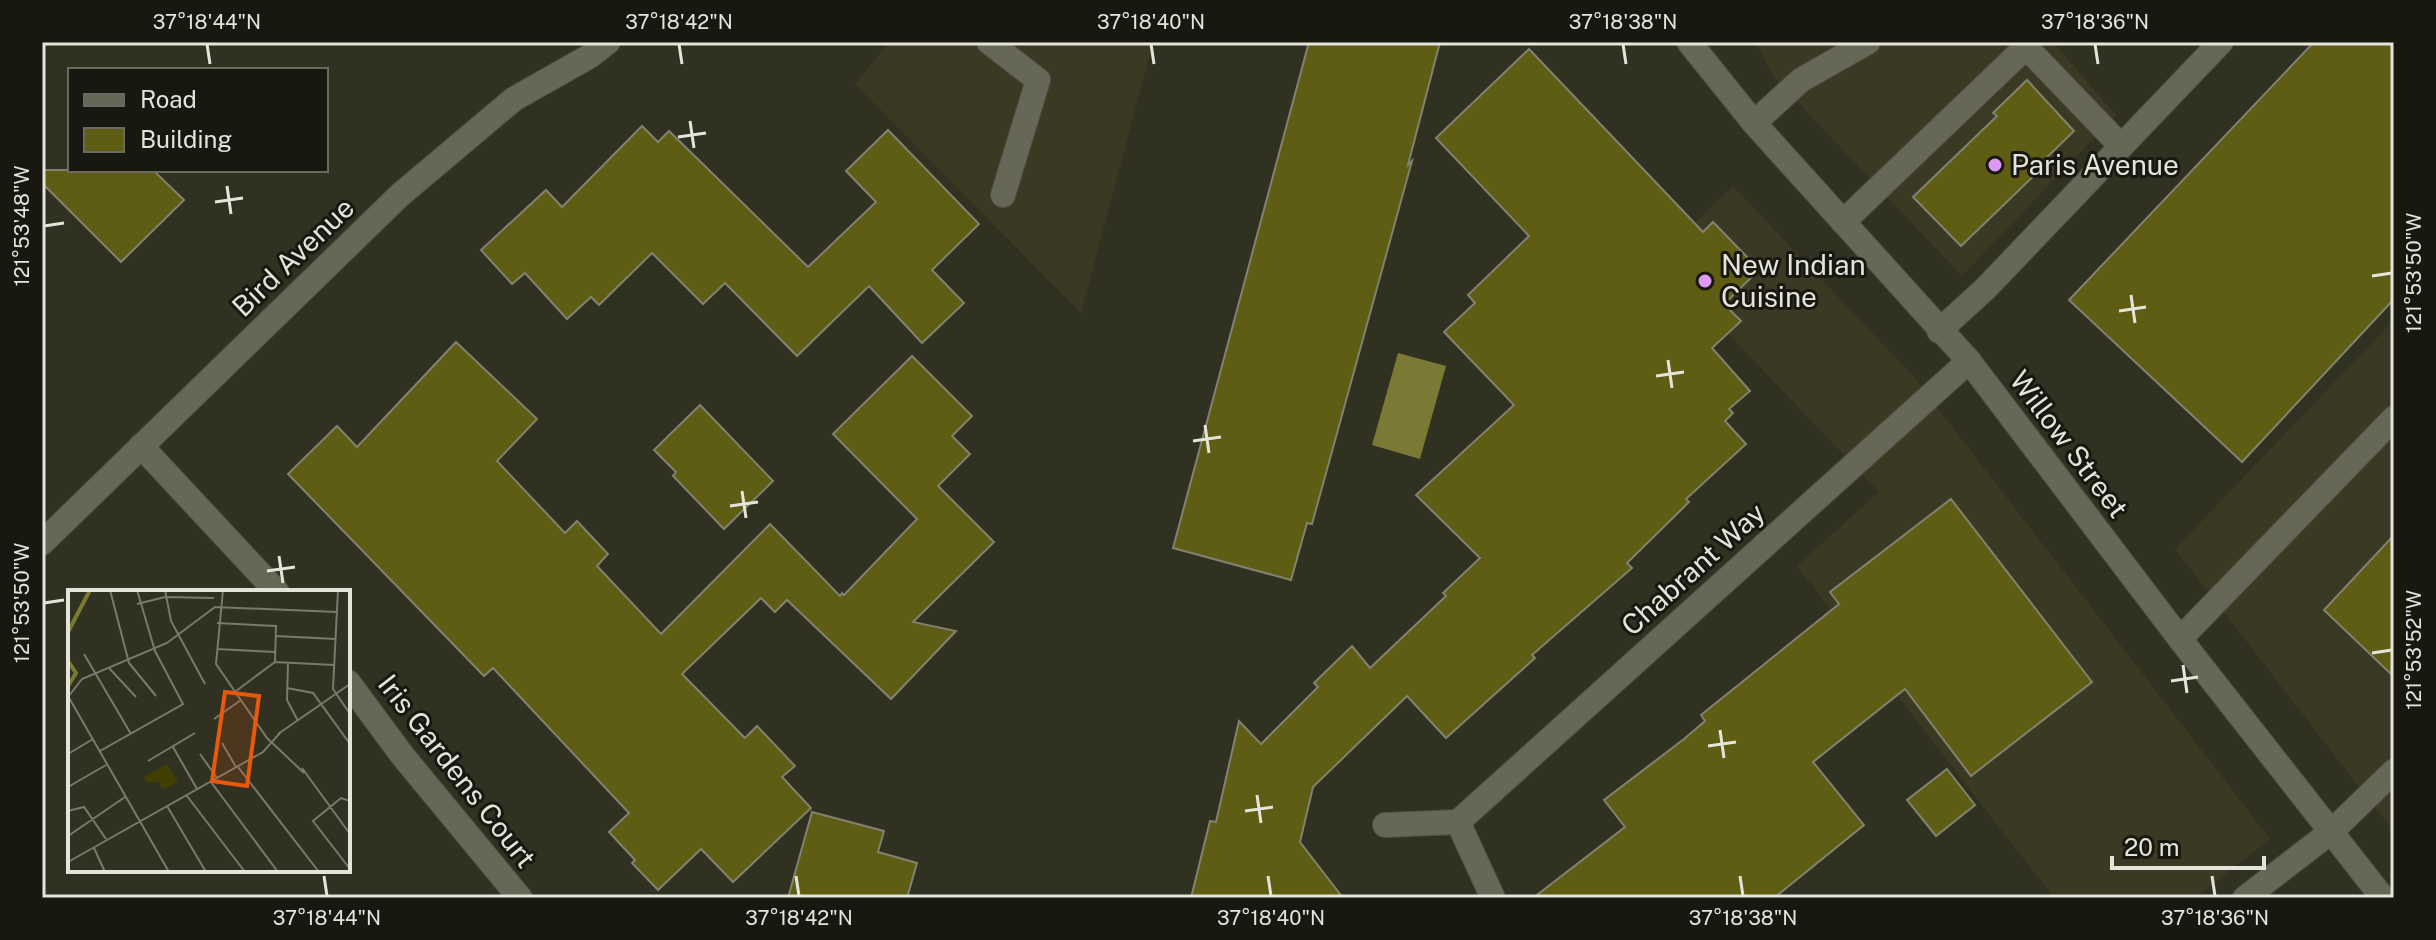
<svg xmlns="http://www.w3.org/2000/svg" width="2436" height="940" font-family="'Public Sans',sans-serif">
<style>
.built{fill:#3a3a24}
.water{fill:#7b7a34}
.building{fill:#5e5d13;stroke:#828271;stroke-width:2}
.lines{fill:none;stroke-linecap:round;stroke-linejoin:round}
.service-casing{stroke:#4e4e41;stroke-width:26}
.minor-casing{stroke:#4e4e41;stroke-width:26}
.secondary-casing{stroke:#4e4e41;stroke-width:26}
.service{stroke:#666756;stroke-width:24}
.minor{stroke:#666756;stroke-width:24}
.secondary{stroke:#666756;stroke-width:24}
.ticks{fill:none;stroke:#e4e4da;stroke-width:3}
.poi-dot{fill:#de98f3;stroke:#181811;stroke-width:3}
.labels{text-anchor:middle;stroke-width:6;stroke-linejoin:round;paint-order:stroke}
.poi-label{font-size:28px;fill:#e4e4da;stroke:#181811;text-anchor:start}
.street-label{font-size:28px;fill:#e4e4da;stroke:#181811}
.inset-river{fill:none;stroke:#7b7a34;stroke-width:4}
.inset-road{fill:none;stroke:#79796c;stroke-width:2}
.view{fill:#e8590c;fill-opacity:0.15;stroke:#e8590c;stroke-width:4}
.inset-edge{fill:none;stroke:#e4e4da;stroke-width:4}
.neatline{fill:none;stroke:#e4e4da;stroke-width:3}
.ticks-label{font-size:20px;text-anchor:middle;fill:#e4e4da}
</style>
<rect width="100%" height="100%" fill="#313122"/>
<g class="built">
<polygon points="890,42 1153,42 1081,313 855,84"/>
<polygon points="1755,42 2053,42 2116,115 1962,276 1774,77"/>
<polygon points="1733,186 1913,376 2270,839 2195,898 2054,898 1797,566 1879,492 1657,259"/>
<polygon points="2394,320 2394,832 2175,549"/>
</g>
<polygon class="water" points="1398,353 1446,366 1420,459 1372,445"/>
<g class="building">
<polygon points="1309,42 1440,42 1408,165 1412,161 1312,524 1307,523 1291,580 1173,548"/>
<polygon points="2314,42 2394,42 2394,299 2242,462 2069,300"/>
<polygon points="1529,49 1703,232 1713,222 1751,261 1749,263 1757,272 1724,304 1741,321 1712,348 1750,391 1729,409 1733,413 1725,421 1746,444 1686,499 1689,502 1627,563 1632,568 1532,655 1535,658 1446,738 1407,696 1313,787 1300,842 1343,898 1191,898 1210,821 1216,822 1239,721 1261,744 1318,687 1314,683 1352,646 1370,668 1446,596 1443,593 1480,558 1416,495 1514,405 1444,332 1475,303 1468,295 1529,236 1436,138"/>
<polygon points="2027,80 2074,131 2041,163 2044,166 1961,246 1913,197 1997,116 1993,113"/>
<polygon points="642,126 658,142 669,131 808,267 876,202 846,171 888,130 979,224 932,270 964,303 922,343 869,286 797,356 725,283 703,304 652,253 599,305 591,297 567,319 525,273 512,284 481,250 546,190 562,207"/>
<polygon points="42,170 153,170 184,200 121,262 42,183"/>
<polygon points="456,342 537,419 497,461 565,533 577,521 608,554 597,566 661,634 770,524 840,596 842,593 844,595 917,519 833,434 912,356 972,416 952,436 970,454 938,486 994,542 913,622 956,631 891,699 787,600 775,612 761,598 682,674 745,738 757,726 795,766 782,777 811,808 733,882 701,849 658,890 632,863 635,860 609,832 629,813 493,668 484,676 288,474 337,426 357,447"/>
<polygon points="700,405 773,481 724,529 673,476 676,472 654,450"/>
<polygon points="1951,499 2092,682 1971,776 1905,689 1813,762 1864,825 1774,898 1533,898 1625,827 1604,800 1684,739 1705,721 1701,715 1839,604 1830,592"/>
<polygon points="2394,535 2394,677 2324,610"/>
<polygon points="1947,769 1975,805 1936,836 1907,800"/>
<polygon points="812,812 884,831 878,852 917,863 907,898 788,898"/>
</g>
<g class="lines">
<g class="service-casing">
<g id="service">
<polyline points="989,42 1038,80 1003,195"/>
<polyline points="1754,123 1801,80 1868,42"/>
<polyline points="1843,222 2026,47 2121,146"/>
<polyline points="2180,639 2394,418"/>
<polyline points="2332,831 2394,771"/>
</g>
</g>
<g class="minor-casing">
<g id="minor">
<polyline points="1939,331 1986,288 2221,42"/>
<polyline points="141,446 277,592"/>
<polyline points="348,682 402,755 520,898"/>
<polyline points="1458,822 1493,898"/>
<polyline points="1385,825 1458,822 1969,361"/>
<polyline points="2245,898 2332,831"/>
</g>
</g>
<g class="secondary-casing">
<g id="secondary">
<polyline points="1689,42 1754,123 1969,361 2180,639 2383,898"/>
<polyline points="42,543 400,195 514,99 590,56 608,42"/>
</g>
</g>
<use href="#service" class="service"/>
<use href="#minor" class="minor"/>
<use href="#secondary" class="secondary"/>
</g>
<path class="ticks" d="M 207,44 L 210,64M 679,44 L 682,64M 1151,44 L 1154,64M 1623,44 L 1626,64M 2095,44 L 2098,64M 690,121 L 694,148M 678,137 L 706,133M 227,186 L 231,214M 215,202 L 243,198M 44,226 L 64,223M 2372,276 L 2392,273M 2131,295 L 2135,323M 2119,311 L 2146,307M 1668,360 L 1672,388M 1656,376 L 1684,372M 1205,425 L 1209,453M 1193,441 L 1221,437M 742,491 L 746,518M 730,506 L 758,502M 279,556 L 283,583M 267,571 L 295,567M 44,603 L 64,600M 2372,653 L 2392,650M 2183,665 L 2187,693M 2171,681 L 2198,677M 1720,730 L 1724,758M 1708,746 L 1736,742M 1257,795 L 1261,823M 1245,811 L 1273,807M 324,876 L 327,896M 796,876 L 799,896M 1268,876 L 1271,896M 1740,876 L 1743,896M 2212,876 L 2215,896"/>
<g class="poi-dot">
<circle cx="1995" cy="165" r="8"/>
<circle cx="1705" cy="281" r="8"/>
</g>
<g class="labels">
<g class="poi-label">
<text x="2011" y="175">Paris Avenue</text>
<text x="1721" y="275">New Indian<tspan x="1721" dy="32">Cuisine</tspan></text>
</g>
<g class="street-label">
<text transform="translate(293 257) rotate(-44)" y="10">Bird Avenue</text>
<text transform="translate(2069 444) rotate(53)" y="10">Willow Street</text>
<text transform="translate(1693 569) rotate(-42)" y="10">Chabrant Way</text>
<text transform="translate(457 771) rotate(52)" y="10">Iris Gardens Court</text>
</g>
</g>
<g transform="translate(68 590)">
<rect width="282" height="282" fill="#313122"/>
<path d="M 99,174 L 110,192 L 95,199 L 91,192 L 79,192 L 76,187 Z" fill="#414002"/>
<path class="inset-river" d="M 0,42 L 22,0M 0,71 L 8,83 L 0,96"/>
<path class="inset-road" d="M 42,0 L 61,73 L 88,106M 97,0 L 103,31 L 137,94M 155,0 L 148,74 L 199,148 L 236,183M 270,0 L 265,99 L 282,124M 69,14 L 97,7 L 146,8M 149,33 L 208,36 L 207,72M 208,46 L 267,49M 149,59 L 207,62M 16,64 L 63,144M 220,73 L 219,110 L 230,131M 41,78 L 68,107M 219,98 L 245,103 L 282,154M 168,101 L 207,72 L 266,75M 0,106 L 101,282M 0,107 L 14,89 L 99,53 L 147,17 L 269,22M 146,129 L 173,110M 210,144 L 282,94M 154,153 L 168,177M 105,157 L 129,199M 32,161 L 115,114 L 87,61 L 69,0M 0,164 L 25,149M 132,164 L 149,188M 80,171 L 127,143M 170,177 L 251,282M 234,178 L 282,244M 143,192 L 210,282M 0,197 L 38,175M 119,206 L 177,282M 282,211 L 273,208 L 245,231 L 282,279M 99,216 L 138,282M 0,221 L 16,217 L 38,249M 0,246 L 57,207M 26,258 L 37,282M 0,272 L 195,162 L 212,143"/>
<path class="view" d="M 157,102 L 191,106 L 179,196 L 144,191 Z"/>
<rect width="282" height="282" class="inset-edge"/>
</g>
<rect width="2436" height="940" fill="none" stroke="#181811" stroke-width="88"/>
<rect x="68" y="68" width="260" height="104" fill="#181811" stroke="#6a6a61" stroke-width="2"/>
<rect x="84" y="94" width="40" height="12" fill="#666756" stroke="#6a6a61" stroke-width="2"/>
<text x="140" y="108" font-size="24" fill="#e4e4da">Road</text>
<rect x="84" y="128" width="40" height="24" fill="#5e5d13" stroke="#6a6a61" stroke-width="2"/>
<text x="140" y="148" font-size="24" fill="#e4e4da">Building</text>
<path d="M2112 856v12h152v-12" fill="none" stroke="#e4e4da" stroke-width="4"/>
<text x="2124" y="856" font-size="24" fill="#e4e4da" stroke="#181811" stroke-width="6" paint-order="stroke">20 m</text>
<rect x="44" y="44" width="2348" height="852" class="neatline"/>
<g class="ticks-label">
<text x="207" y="29">37°18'44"N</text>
<text x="679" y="29">37°18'42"N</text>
<text x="1151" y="29">37°18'40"N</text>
<text x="1623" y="29">37°18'38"N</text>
<text x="2095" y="29">37°18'36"N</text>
<text transform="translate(22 226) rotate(-90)" y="7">121°53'48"W</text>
<text transform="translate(2414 273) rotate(-90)" y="7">121°53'50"W</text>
<text transform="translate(22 603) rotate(-90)" y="7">121°53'50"W</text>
<text transform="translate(2414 650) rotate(-90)" y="7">121°53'52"W</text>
<text x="327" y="925">37°18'44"N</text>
<text x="799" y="925">37°18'42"N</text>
<text x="1271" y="925">37°18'40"N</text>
<text x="1743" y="925">37°18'38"N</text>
<text x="2215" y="925">37°18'36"N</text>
</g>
</svg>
